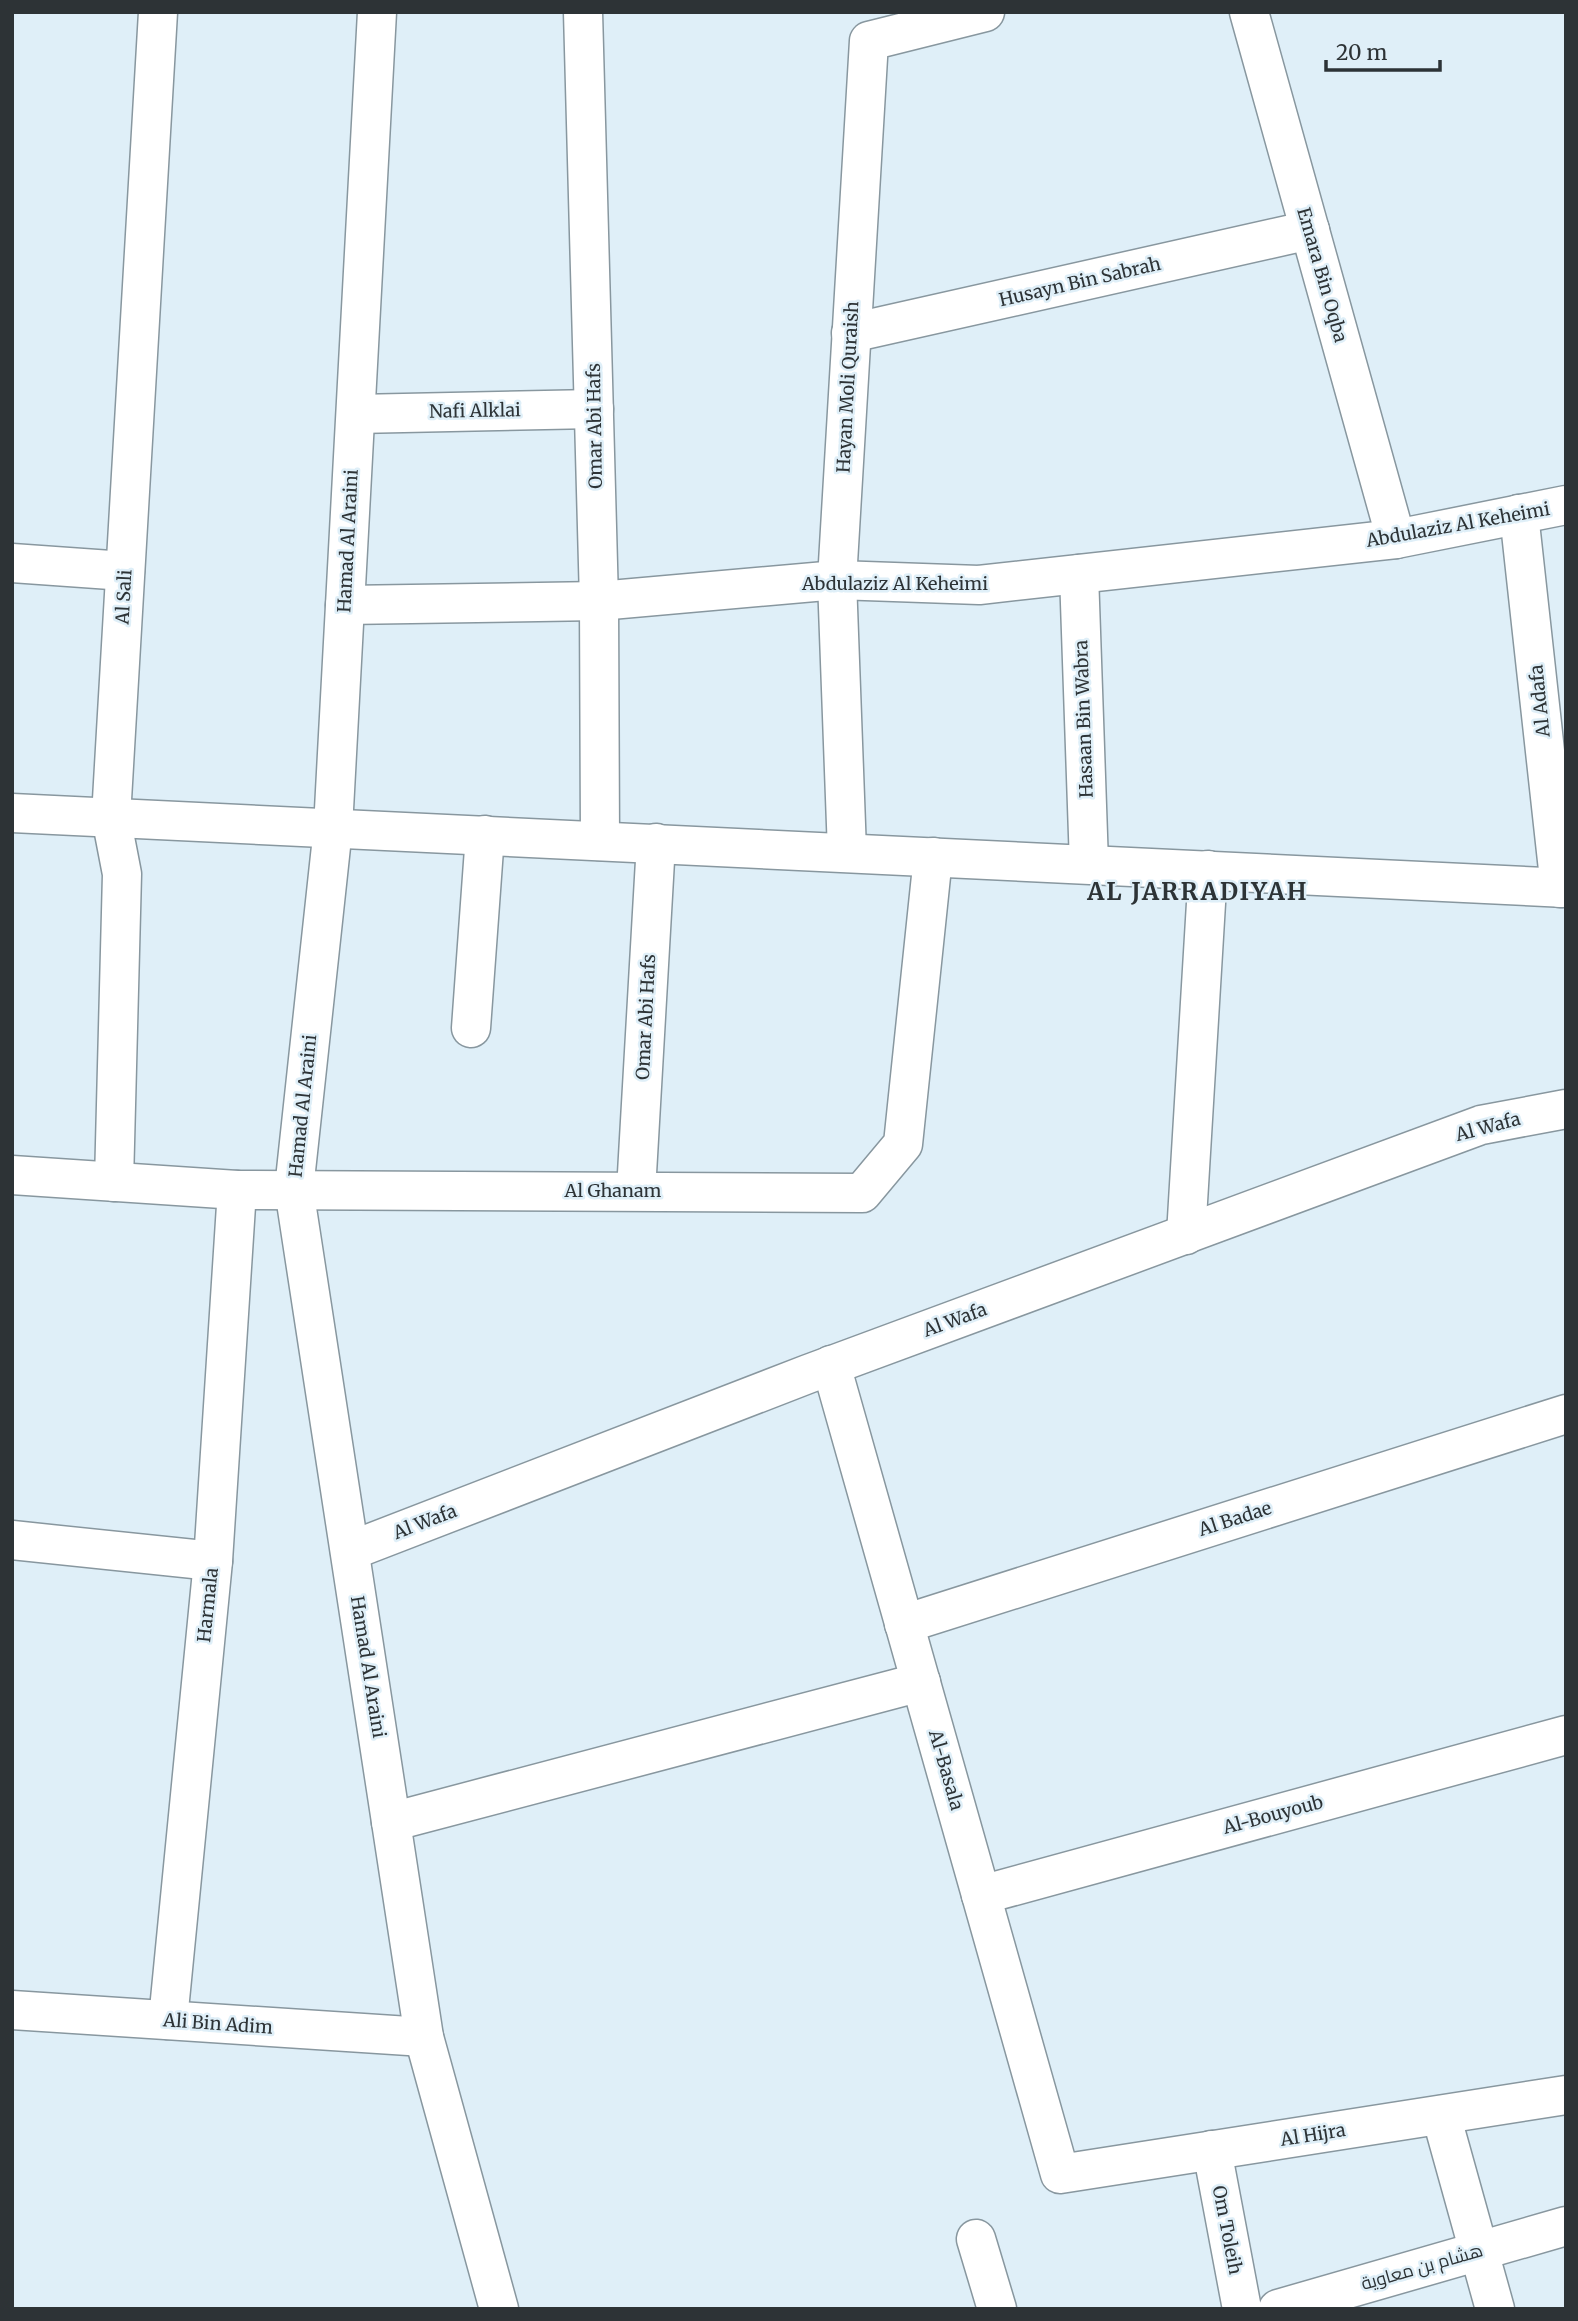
<svg xmlns="http://www.w3.org/2000/svg" width="1578" height="2321" font-family="Merriweather,Cairo,serif">
<style>
.lines{fill:none;stroke-linecap:round;stroke-linejoin:round}
.minor-casing{stroke:#88979f;stroke-width:41}
.minor{stroke:#fff;stroke-width:38}
.labels{text-anchor:middle;stroke-width:5;stroke-linejoin:round;paint-order:stroke}
.street-label{font-size:18px;fill:#2d3336;stroke:#dfeff8}
.district-label{font-size:24px;font-weight:bold;letter-spacing:2px;fill:#2d3336;stroke:#dfeff8}
</style>
<rect width="100%" height="100%" fill="#dfeff8"/>
<g class="lines">
<g class="minor-casing">
<g id="minor">
<polyline points="377,12 333,828 294,1189 424,2037 499,2309"/>
<polyline points="583,12 599,601 600,841"/>
<polyline points="1249,12 1396,539"/>
<polyline points="851,333 1310,230"/>
<polyline points="356,414 594,409"/>
<polyline points="1519,514 1560,888"/>
<polyline points="12,563 125,571"/>
<polyline points="1079,574 1089,864"/>
<polyline points="345,605 599,601 837,580 979,585 1396,539 1566,505"/>
<polyline points="12,813 1566,888"/>
<polyline points="847,852 837,580 869,41 985,12"/>
<polyline points="471,1028 485,835"/>
<polyline points="12,1175 237,1190 862,1193 903,1144 933,857"/>
<polyline points="114,1182 122,874 111,817 158,12"/>
<polyline points="636,1191 656,843"/>
<polyline points="1186,1235 1208,870"/>
<polyline points="831,1365 1060,2174 1566,2095"/>
<polyline points="12,1540 213,1561"/>
<polyline points="350,1551 808,1374 1481,1125 1566,1109"/>
<polyline points="904,1624 1566,1414"/>
<polyline points="391,1822 921,1682"/>
<polyline points="981,1895 1566,1735"/>
<polyline points="12,2010 424,2037"/>
<polyline points="168,2020 213,1561 237,1190"/>
<polyline points="1441,2115 1495,2309"/>
<polyline points="1212,2150 1242,2309"/>
<polyline points="976,2239 997,2309"/>
<polyline points="1278,2309 1566,2226"/>
</g>
</g>
<use href="#minor" class="minor"/>
</g>
<g class="labels">
<g class="street-label">
<text transform="translate(1322 275) rotate(74)" y="6">Emara Bin Oqba</text>
<text transform="translate(1080 282) rotate(-13)" y="6">Husayn Bin Sabrah</text>
<text transform="translate(848 387) rotate(-87)" y="6">Hayan Moli Quraish</text>
<text transform="translate(475 411) rotate(-1)" y="6">Nafi Alklai</text>
<text transform="translate(595 426) rotate(-91)" y="6">Omar Abi Hafs</text>
<text transform="translate(1458 525) rotate(-10)" y="6">Abdulaziz Al Keheimi</text>
<text transform="translate(348 541) rotate(-87)" y="6">Hamad Al Araini</text>
<text x="895" y="590">Abdulaziz Al Keheimi</text>
<text transform="translate(124 597) rotate(-87)" y="6">Al Sali</text>
<text transform="translate(1540 701) rotate(-96)" y="6">Al Adafa</text>
<text transform="translate(1084 719) rotate(-92)" y="6">Hasaan Bin Wabra</text>
<text transform="translate(646 1017) rotate(-87)" y="6">Omar Abi Hafs</text>
<text transform="translate(303 1106) rotate(-84)" y="6">Hamad Al Araini</text>
<text transform="translate(1488 1127) rotate(-15)" y="6">Al Wafa</text>
<text x="613" y="1197">Al Ghanam</text>
<text transform="translate(955 1320) rotate(-20)" y="6">Al Wafa</text>
<text transform="translate(1235 1519) rotate(-18)" y="6">Al Badae</text>
<text transform="translate(425 1522) rotate(-21)" y="6">Al Wafa</text>
<text transform="translate(208 1605) rotate(-84)" y="6">Harmala</text>
<text transform="translate(368 1667) rotate(81)" y="6">Hamad Al Araini</text>
<text transform="translate(946 1770) rotate(74)" y="6">Al-Basala</text>
<text transform="translate(1273 1815) rotate(-15)" y="6">Al-Bouyoub</text>
<text transform="translate(218 2024) rotate(4)" y="6">Ali Bin Adim</text>
<text transform="translate(1313 2135) rotate(-9)" y="6">Al Hijra</text>
<text transform="translate(1227 2230) rotate(79)" y="6">Om Toleih</text>
<text transform="translate(1422 2267) rotate(-16)" y="6">هشام بن معاوية</text>
</g>
<g class="district-label">
<text x="1198" y="900">AL JARRADIYAH</text>
</g>
</g>
<rect width="1578" height="2321" fill="none" stroke="#2d3336" stroke-width="28"/>
<path d="M1326 60v10h114v-10" fill="none" stroke="#2d3336" stroke-width="3.5"/>
<text x="1336" y="60" font-size="21" fill="#2d3336" stroke="#dfeff8" stroke-width="5" paint-order="stroke">20 m</text>
</svg>
